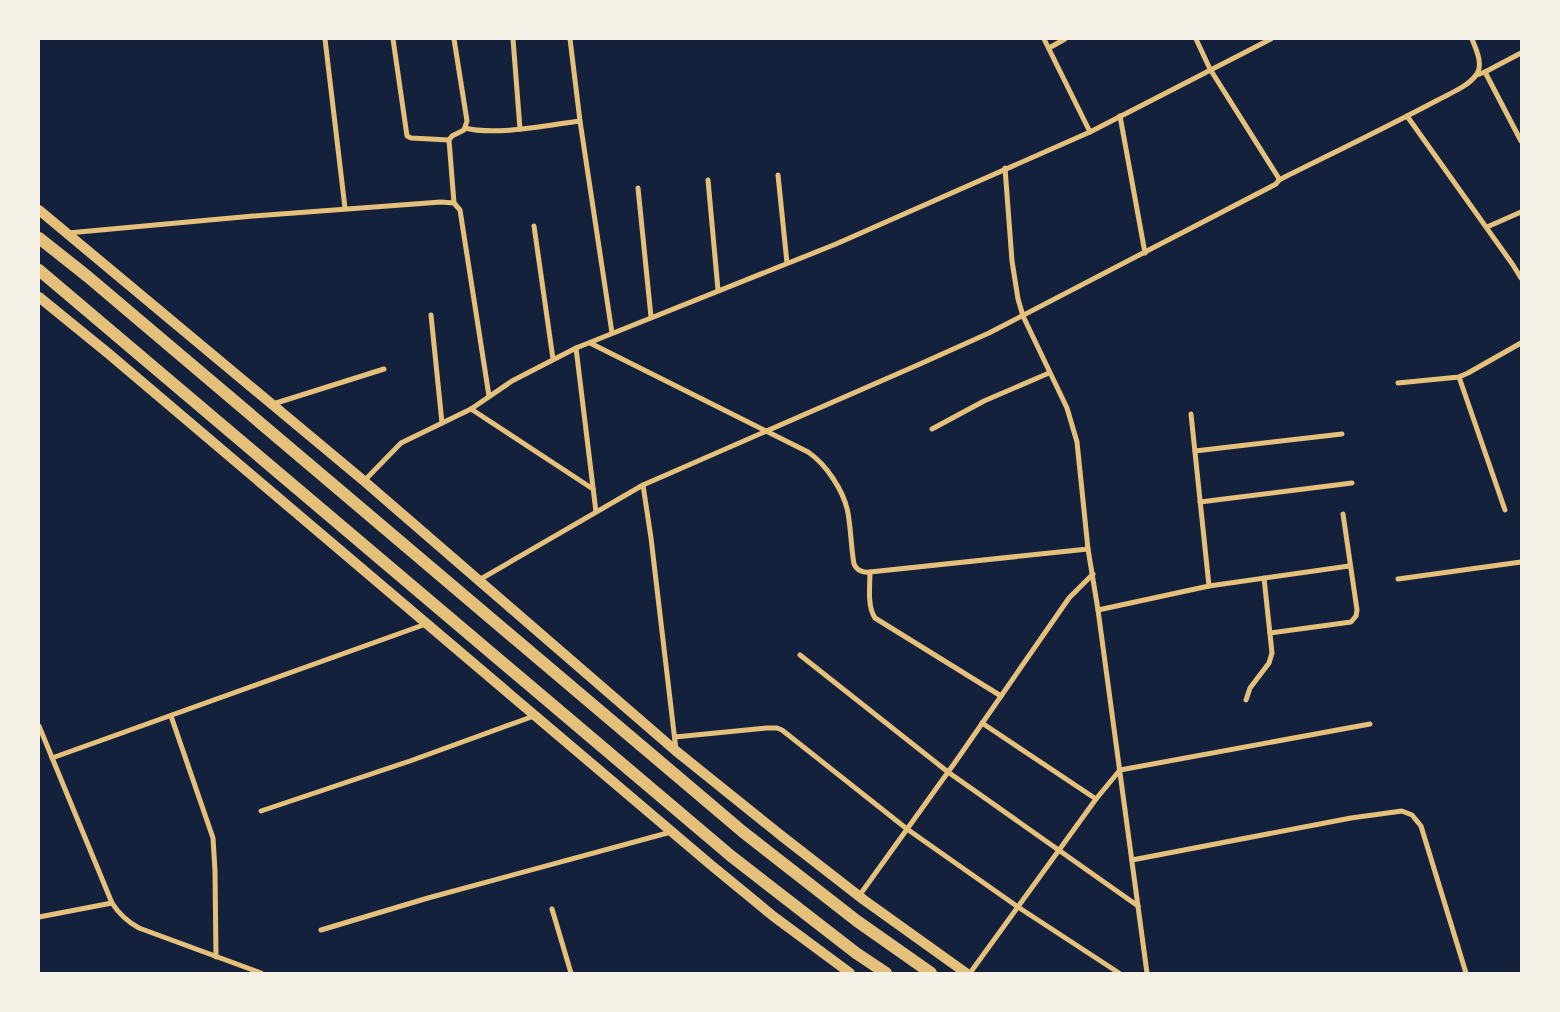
<svg xmlns="http://www.w3.org/2000/svg" width="1560" height="1012" font-family="Cabin,sans-serif">
<style>
.lines{fill:none;stroke-linecap:round;stroke-linejoin:round}
.minor{stroke:#e5c07b;stroke-width:5}
.secondary{stroke:#e5c07b;stroke-width:10}
.trunk{stroke:#e5c07b;stroke-width:12}
</style>
<rect width="100%" height="100%" fill="#14213d"/>
<g class="lines">
<g class="minor">
<polyline points="325,39 345,208"/>
<polyline points="393,39 407,136 411,138 449,140"/>
<polyline points="454,39 467,121 464,130 452,136 449,140 454,203"/>
<polyline points="513,39 520,129"/>
<polyline points="570,39 580,121 612,333"/>
<polyline points="1044,39 1090,132"/>
<polyline points="1049,48 1065,39"/>
<polyline points="1485,72 1521,141"/>
<polyline points="1477,75 1485,72 1521,53"/>
<polyline points="1120,116 1145,253"/>
<polyline points="1407,116 1513,265 1521,278"/>
<path d="M 465,128 C 496,136 548,125 580,121"/>
<polyline points="1005,168 1012,261 1018,299 1023,316 1067,408 1077,442 1088,549 1098,610 1147,973"/>
<polyline points="778,175 787,263"/>
<polyline points="708,180 718,290"/>
<path d="M 1279,180 C 1331,154 1383,129 1434,102 C 1446,95 1468,87 1476,75 C 1484,65 1476,49 1472,39"/>
<polyline points="638,188 651,317"/>
<polyline points="534,226 553,359"/>
<polyline points="1487,227 1521,212"/>
<polyline points="68,233 253,216 441,202 454,203 460,210 489,396"/>
<polyline points="431,315 442,423"/>
<path d="M 590,343 L 808,452 C 826,464 844,491 848,513 C 851,530 851,547 854,564 C 857,571 862,573 870,572 L 1088,549"/>
<polyline points="576,348 596,512"/>
<polyline points="1459,377 1505,510"/>
<polyline points="1398,383 1459,377 1468,373 1521,343"/>
<polyline points="273,404 384,369"/>
<polyline points="471,409 593,489"/>
<polyline points="1191,414 1209,586"/>
<polyline points="932,429 984,401 1049,373"/>
<polyline points="1195,451 1342,434"/>
<polyline points="364,481 401,443 471,409 512,381 576,348 836,244 1090,132 1271,39"/>
<polyline points="643,485 651,538 676,750"/>
<polyline points="1200,502 1352,483"/>
<path d="M 870,572 C 870,586 867,606 875,618 L 1001,696"/>
<polyline points="1398,579 1521,562"/>
<polyline points="479,580 643,485 920,364 989,333 1276,184 1279,180 1278,177 1210,69 1196,39"/>
<polyline points="1098,610 1209,586 1349,566"/>
<polyline points="1270,633 1351,622 1356,616 1357,610 1343,514"/>
<polyline points="800,655 948,772 1138,906"/>
<polyline points="1246,700 1250,688 1269,663 1272,653 1264,578"/>
<polyline points="171,716 213,838 215,871 216,957"/>
<polyline points="982,723 1096,799"/>
<path d="M 39,726 L 112,903 C 119,914 128,922 139,928 L 261,973"/>
<polyline points="675,737 766,728 777,728 782,730 907,829 1018,907 1119,973"/>
<polyline points="52,758 426,624"/>
<polyline points="261,811 410,761 534,716"/>
<polyline points="1132,860 1351,818 1402,811 1412,815 1421,826 1466,973"/>
<polyline points="859,896 956,761 1069,598 1093,574"/>
<polyline points="552,909 571,973"/>
<polyline points="39,917 112,903"/>
<polyline points="321,930 428,898 671,832"/>
<polyline points="970,973 1096,799 1120,770 1370,724"/>
</g>
<g class="secondary">
<polyline points="39,210 364,481 676,751 783,837 864,900 966,973"/>
<polyline points="39,297 109,354 711,865 773,916 850,973"/>
</g>
<g class="trunk">
<polyline points="39,238 87,276 743,832 857,921 931,973"/>
<polyline points="39,270 731,856 856,953 886,973"/>
</g>
</g>
<rect width="1560" height="1012" fill="none" stroke="#f6f1e7" stroke-width="80"/>
</svg>
